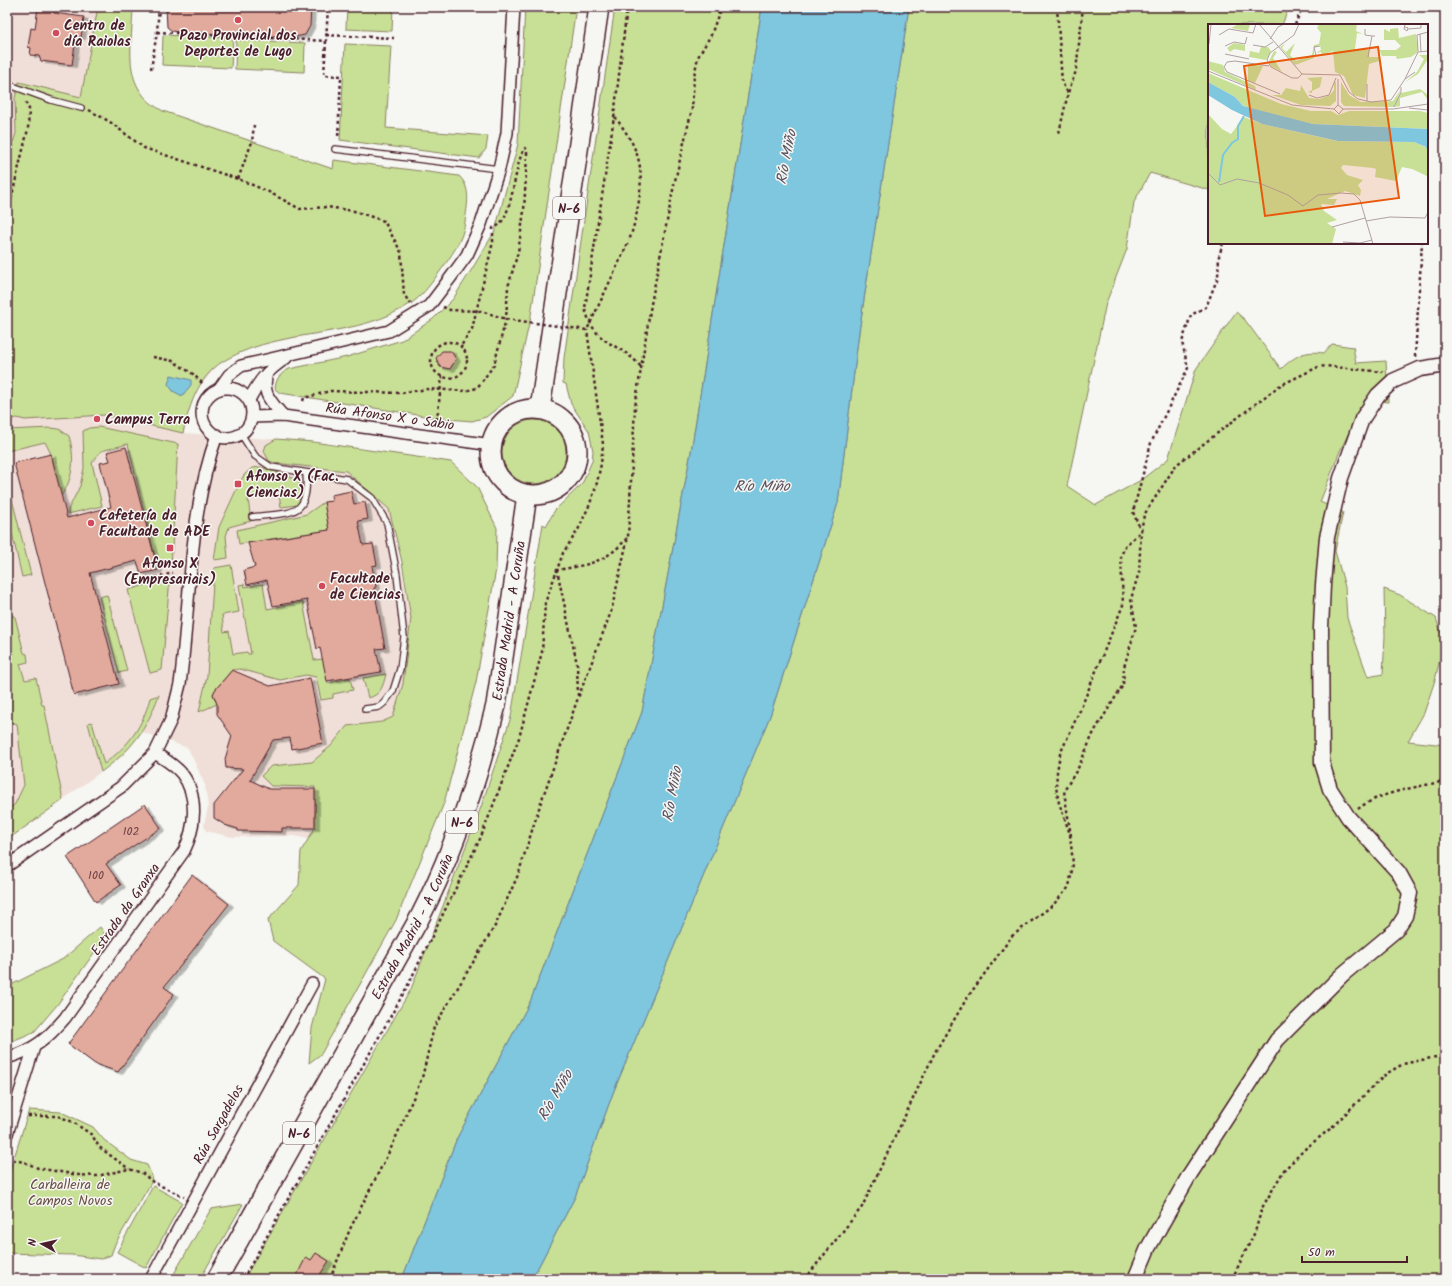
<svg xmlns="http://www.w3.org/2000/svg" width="1452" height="1286" font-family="Kalam,sans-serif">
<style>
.built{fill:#f0dfd8}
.green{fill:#c8e096;stroke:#898060}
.water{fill:#7fc6df;stroke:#6a8397}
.building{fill:#e2aa9c;stroke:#4a1f2b;filter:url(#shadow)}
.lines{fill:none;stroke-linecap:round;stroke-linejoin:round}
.service-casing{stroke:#4a1f2b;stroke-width:8}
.minor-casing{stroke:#4a1f2b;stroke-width:14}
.tertiary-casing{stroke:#4a1f2b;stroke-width:17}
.trunk-casing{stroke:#4a1f2b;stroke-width:22}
.path{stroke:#4a1f2b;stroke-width:2.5;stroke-dasharray:3 3;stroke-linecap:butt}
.service{stroke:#f6f6f2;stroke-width:5.5}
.minor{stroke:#f6f6f2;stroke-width:11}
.tertiary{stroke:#f6f6f2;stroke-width:14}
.trunk{stroke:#f6f6f2;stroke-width:19}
.path-bridge{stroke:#4a1f2b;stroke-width:2.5;stroke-dasharray:3 3;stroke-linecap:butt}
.poi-dot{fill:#d1495b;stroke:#f6f6f2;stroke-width:1.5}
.labels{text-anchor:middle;stroke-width:3;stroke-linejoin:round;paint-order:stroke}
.number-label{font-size:12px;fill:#704247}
.shield{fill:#f6f6f2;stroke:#7e6067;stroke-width:1}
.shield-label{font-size:13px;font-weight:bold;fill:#4a1f2b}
.poi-label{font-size:14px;font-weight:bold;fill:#4a1f2b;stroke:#f6f6f2;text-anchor:start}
.street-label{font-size:14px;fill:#4a1f2b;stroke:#f6f6f2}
.park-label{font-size:14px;fill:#6a4f46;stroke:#f6f6f2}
.water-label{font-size:15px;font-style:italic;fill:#5a5161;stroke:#f6f6f2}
.inset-river{fill:none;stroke:#7fc6df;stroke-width:2}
.inset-road{fill:none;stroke:#b1a0a2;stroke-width:1}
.view{fill:#e8590c;fill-opacity:0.15;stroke:#e8590c;stroke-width:2}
.inset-edge{fill:none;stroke:#4a1f2b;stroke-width:2}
</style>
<defs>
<filter id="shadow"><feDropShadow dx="4.5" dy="2.5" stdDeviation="0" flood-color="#0004"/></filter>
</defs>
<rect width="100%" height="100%" fill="#f6f6f2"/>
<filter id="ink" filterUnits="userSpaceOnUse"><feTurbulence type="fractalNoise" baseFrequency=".025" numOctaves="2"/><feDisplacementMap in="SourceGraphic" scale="8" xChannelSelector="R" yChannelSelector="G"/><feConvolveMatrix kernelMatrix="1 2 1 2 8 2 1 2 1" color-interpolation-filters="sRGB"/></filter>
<g filter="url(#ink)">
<polygon class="built" points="7,7 133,7 131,66 134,80 141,95 154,106 163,111 333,169 334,160 459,176 466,185 468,198 465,224 461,238 431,283 413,301 385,317 356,326 257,345 227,358 217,366 196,391 190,404 184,433 313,442 322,468 346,471 389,509 411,618 403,684 393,717 382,722 347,726 331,746 313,762 315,828 308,839 294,836 232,837 206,831 204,825 208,807 205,785 188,748 142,732 130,748 120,758 7,840"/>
<g class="green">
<path d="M 98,7 L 133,7 C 132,48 120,88 163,111 L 333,169 L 334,160 L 459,176 C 472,188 467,206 465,222 C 463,240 451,256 441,270 C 433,281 424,294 413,302 C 358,340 286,327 229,358 C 199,373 190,403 183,433 L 104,415 L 25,420 L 17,418 L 7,420 L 7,164 L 16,133 L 15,98 L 19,82 L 81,97 Z"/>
<polygon points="347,7 393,7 392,31 346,29"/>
<path d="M 525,7 L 576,7 L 531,315 L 513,396 L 486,417 L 472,421 L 437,418 L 280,393 L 275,389 C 276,378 280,374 289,369 L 347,357 L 402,340 L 433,319 L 453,299 L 472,269 L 495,231 L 518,144 Z"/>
<polygon points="615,7 762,7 691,452 642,712 530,1002 457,1138 402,1279 244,1279 411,989 481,807 511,717 543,524 546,526 555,510 582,484 592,461 593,451 589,431 571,404 566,384 563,383 564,358"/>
<path d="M 909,7 L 1289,7 L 1282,25 L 1209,25 L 1209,190 L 1150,173 L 1134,202 L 1127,249 L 1106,303 L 1067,486 L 1096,505 L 1141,480 L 1168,459 L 1196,369 L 1236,312 L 1245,320 L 1281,369 C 1295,356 1304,350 1324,353 L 1332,344 L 1353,347 L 1356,363 L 1386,361 L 1388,402 L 1365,399 L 1340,451 L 1320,502 L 1343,512 L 1335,551 L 1345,587 L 1347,618 L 1368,677 L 1383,674 L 1385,636 L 1384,589 L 1400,595 L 1436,618 L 1444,642 L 1435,680 L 1424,713 L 1408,741 L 1445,745 L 1445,1279 L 532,1279 L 575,1197 L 613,1093 L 770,716 L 838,503 L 859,332 Z"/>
<polygon points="163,35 233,38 231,68 162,65"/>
<polygon points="236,40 305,43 304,72 235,69"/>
<polygon points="345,44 391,46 386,128 488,136 486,149 479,158 340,140"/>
<circle cx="534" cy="452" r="32"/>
<polygon points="99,427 178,444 171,566 158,569 128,444 101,451 92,463 102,506 68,514 68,510 80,486 84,468 83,431 89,428"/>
<path d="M 51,428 L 59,429 L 69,436 C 75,457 74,478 61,496 L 51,454 L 45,442 L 7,451 L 7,430 Z"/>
<polygon points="276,439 313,442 451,462 477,487 497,528 496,569 476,682 444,803 396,920 321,1054 309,1063 312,1028 325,979 273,941 268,920 299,885 301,851 315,828 315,787 271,786 261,776 271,766 312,762 331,746 347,726 382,722 393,717 403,684 411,618 402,562 389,509 346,471 275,463 269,461 264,451 266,445"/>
<polygon points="261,467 299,480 301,498 298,505 281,507 279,494 248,499 251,521 229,527 226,536 228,558 214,560 219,527 239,484 244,475 252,468"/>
<polygon points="7,479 31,575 22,577 7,511"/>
<polygon points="324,502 329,530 239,544 237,530 307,514"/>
<polygon points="231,565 239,612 222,615 224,632 229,631 233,654 247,652 248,654 251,654 239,585 244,584 245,587 263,584 267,609 303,602 314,660 323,659 328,683 350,678 353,690 333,694 333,698 321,700 316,677 306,675 280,680 240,669 232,670 215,690 213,694 217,704 199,712 207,676 214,568"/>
<polygon points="170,578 162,670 150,673 128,590"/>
<polygon points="107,595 127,671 119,673 99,597"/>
<polygon points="7,612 15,617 24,653 27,654 28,662 20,664 25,680 36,678 42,705 44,705 63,800 7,840 7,811 15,804 24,785 17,724 9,721 7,704"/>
<path d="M 386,674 C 383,686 381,695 368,698 L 363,678 Z"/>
<path d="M 159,695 C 145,732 133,748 101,772 L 88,723 L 92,722 L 104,764 C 129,745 142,728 150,698 Z"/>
<polygon points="100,927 106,936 57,1005 34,1032 7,1043 7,987 63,959"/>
<polygon points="29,1110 61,1112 93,1127 104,1140 131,1160 147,1165 152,1176 151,1183 115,1244 111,1255 101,1259 72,1255 7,1253 7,1180"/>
<polygon points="153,1186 182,1202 146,1268 117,1252"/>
<polygon points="243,1204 200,1279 171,1279 211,1209"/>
</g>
<g class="water">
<polygon points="762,7 909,7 859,332 838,503 770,716 613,1093 575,1197 532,1279 402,1279 457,1138 530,1002 642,712 691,452"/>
<polygon points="171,375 191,380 191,385 182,396 173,391 168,384"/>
</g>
<g class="building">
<polygon points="38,7 54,8 54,13 84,17 81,37 76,37 72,65 41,61 39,56 30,55 31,48 28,47 31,28 35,29"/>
<polygon points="166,7 311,7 310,26 305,35 295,37 178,32 172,31 167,27"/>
<polygon points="442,351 451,351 456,359 450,369 440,367 436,358"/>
<polygon points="126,447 158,570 141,574 137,561 90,573 119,684 74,695 14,463 51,454 67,518 111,507 100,463 110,461 107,452"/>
<polygon points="351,491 354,504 365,502 368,519 358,521 363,545 373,544 377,565 372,566 376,587 374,588 385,648 376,649 381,672 327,681 320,648 317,649 307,600 273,606 267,580 247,585 244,570 255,567 248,543 329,530 324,502 332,501 331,495"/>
<polygon points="232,670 270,686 310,678 323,743 292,749 290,738 273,740 250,780 269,789 315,789 315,828 282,828 282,832 238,831 238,829 225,825 214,818 214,805 243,769 226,768 225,759 232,736 217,714 217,704 213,694 215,690"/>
<polygon points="145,804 161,828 106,864 121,885 96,902 67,857"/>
<polygon points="192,875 229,904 164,987 174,994 118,1072 95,1064 68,1044"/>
<polygon points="316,1253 329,1261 317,1279 303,1279 297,1275 306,1257 311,1260"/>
</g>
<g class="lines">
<g class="service-casing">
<g id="service">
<polyline points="7,84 51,100 81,108"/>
<polyline points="335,149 499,169"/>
<polyline points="241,434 255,456 271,467 347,479 372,498 387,523 397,575 404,637 400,669 393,691 384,703 379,707 365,709"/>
<path d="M 252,517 C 289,512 310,519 306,473"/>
</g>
</g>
<g class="minor-casing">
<g id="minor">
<path d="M 267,373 C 261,394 271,401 283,416"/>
<circle cx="227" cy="413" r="25"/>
<polyline points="219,389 229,375 241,366 389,331 429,306 451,277 467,255 481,224 499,169 507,133 514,7"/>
<path d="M 249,400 C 260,379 267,371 286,358"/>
<polyline points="252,417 283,416 492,445"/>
<path d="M 7,866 L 121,787 L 155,753 L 171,720 L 180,684 C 191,601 188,515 217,435"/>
<path d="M 7,1058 C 34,1050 47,1039 65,1018 L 184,851 C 195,829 199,796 182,774 C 175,765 164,759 155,753"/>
<polyline points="7,1134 34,1047"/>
<polyline points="151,1279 312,984"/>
</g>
</g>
<g class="tertiary-casing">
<polyline id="tertiary" points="1135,1279 1148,1248 1190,1174 1277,1040 1343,974 1396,930 1405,916 1410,893 1399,873 1348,817 1330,789 1322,763 1321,628 1323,585 1327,537 1341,478 1362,419 1378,395 1393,381 1420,369 1445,365"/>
</g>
<g class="trunk-casing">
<g id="trunk">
<polyline points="540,409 599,7"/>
<circle cx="534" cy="452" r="43"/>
<path id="s1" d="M 217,1279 L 419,919 C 454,851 478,779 496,705 L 527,495"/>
</g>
</g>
<g class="path">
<path d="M 627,7 L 614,117 L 585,308 C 595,348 620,341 641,367"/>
<polyline points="1057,7 1062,83 1068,93"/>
<polyline points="1295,25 1302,7"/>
<polyline points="157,32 326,41 328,7"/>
<polyline points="326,35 394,38"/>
<polyline points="326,41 324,75 341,76 338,138"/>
<polyline points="151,69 157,32 159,7"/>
<polyline points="89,110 110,122 144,148 238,179 267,191 300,209 327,207 354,211 384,221 401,252 404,295 411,304"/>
<path d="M 615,117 C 624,129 634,143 638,158 C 645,181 637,218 629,241"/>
<polyline points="1059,133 1068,93 1076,71 1083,7"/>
<polyline points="238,179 252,142 254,125"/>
<polyline points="7,216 28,129 29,109 24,100"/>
<polyline points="443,307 450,310 481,311 506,319"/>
<circle cx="449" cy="360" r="18"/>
<polyline points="153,357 173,361 193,374 204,385"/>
<polyline points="1415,357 1422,243"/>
<path d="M 303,401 L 304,398 L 330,391 L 402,393 L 427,389 L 465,391 L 477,388 L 494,365 L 506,319 L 508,287 L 518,252 L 524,211 L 527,155 L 527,149 L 525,148 C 513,164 514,223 493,228 L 493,242 L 472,329 L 461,346"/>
<polyline points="437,420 442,376"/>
<polyline points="149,579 173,573"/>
<polyline points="578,696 577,664 557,570 563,553 578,530 589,506 596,487 601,464 603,444 587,330"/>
<path d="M 1358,809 C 1379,792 1418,787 1445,781"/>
<polyline points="1071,836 1064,791 1078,768 1094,732 1123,685 1124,667 1136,627 1131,599 1139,572 1141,531 1133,512 1151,443 1188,368 1182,342 1191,315 1206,307 1218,277 1219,256 1223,243"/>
<polyline points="28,1116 58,1116 73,1122 92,1135 99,1147 129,1169"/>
<polyline points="13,1160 24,1162 38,1168 78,1175 97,1176 129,1169 142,1173 153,1182 184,1197"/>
<path d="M 243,1279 L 407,987 L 481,837 L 519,738 L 542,652 L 545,603 L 557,570 C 587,565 606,563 627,538"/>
<polyline points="330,1279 350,1229 392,1146 422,1078 434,1027 495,926 518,875 541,802 578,698 611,612 628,537 635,407 651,304 674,185 692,109 694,76 698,57 711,35 721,7"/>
<polyline points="805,1279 862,1207 935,1052 967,998 1012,936 1053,905 1069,887 1073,864 1070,834 1059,803 1056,787 1057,772 1060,754 1081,708 1123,605 1121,556 1125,546 1141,531 1144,515 1176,465 1279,386 1318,367 1326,366 1383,372"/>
<polyline points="1232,1279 1255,1232 1262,1208 1284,1170 1306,1148 1330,1129 1386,1074 1403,1064 1445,1055"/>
</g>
<use href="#service" class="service"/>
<use href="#minor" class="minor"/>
<use href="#tertiary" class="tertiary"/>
<use href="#trunk" class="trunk"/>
<polyline class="path-bridge" points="506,319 587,330 629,241"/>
</g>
</g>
<g class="poi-dot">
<circle cx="238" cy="20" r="4"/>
<circle cx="56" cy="33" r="4"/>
<circle cx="97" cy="419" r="4"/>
<rect x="234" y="480" width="8" height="8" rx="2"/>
<circle cx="91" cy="523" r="4"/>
<rect x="166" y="544" width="8" height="8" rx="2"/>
<circle cx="322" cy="586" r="4"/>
</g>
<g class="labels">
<g class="number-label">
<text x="131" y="835">102</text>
<text x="96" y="879">100</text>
</g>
<g class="shield">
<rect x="553" y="197" width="32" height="22" rx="3"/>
<rect x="446" y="811" width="32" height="22" rx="3"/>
<rect x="283" y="1122" width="32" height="22" rx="3"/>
</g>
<g class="shield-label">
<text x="569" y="213">N-6</text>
<text x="462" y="827">N-6</text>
<text x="299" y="1138">N-6</text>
</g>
<g class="poi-label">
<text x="64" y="30">Centro de<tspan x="64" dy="16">día Raiolas</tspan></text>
<text x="238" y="40" text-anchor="middle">Pazo Provincial dos<tspan x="238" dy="16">Deportes de Lugo</tspan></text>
<text x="105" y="424">Campus Terra</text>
<text x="246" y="481">Afonso X (Fac.<tspan x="246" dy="16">Ciencias)</tspan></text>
<text x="99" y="520">Cafetería da<tspan x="99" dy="16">Facultade de ADE</tspan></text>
<text x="170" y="568" text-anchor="middle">Afonso X<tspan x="170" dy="16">(Empresariais)</tspan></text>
<text x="330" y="583">Facultade<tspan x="330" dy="16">de Ciencias</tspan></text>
</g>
<g class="street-label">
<text transform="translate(390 416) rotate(8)" y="5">Rúa Afonso X o Sabio</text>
<text dy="5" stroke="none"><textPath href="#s1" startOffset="726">Estrada Madrid - A Coruña</textPath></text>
<text transform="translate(125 909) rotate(-55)" y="5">Estrada da Granxa</text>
<text dy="5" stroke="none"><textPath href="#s1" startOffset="403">Estrada Madrid - A Coruña</textPath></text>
<text transform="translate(218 1124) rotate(-61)" y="5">Rúa Sargadelos</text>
</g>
<g class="park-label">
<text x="70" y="1189">Carballeira de<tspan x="70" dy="16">Campos Novos</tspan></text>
</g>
<g class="water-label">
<text transform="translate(786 157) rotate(-79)" y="5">Río Miño</text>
<text x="762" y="491">Río Miño</text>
<text transform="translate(672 794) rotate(-80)" y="5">Río Miño</text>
<text transform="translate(555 1095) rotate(-60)" y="5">Río Miño</text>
</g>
</g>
<g transform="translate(1208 24)">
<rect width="220" height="220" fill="#f6f6f2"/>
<path d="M 31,0 L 42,0 L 40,7 L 23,4 ZM 111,0 L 149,0 L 148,7 L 155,10 L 149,9 L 147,25 L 161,26 L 161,33 L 171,33 L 171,37 L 161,40 L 157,74 L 145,71 L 136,52 L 127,48 L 125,27 L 114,31 L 113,28 L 108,29 L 113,26 L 112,21 L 106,24 L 106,34 L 87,41 L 72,23 L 77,20 L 74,24 L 78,28 L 87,19 L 82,31 L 88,37 L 104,31 L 106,21 L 111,20 L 113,9 L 109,4 ZM 190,4 L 191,14 L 208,10 L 210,28 L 203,33 L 189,35 L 188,32 L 174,32 L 171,26 L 188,26 L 193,22 L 187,16 L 176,16 L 176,5 L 182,8 L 182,5 ZM 26,19 L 37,21 L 37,27 L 26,25 L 22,28 L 19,24 ZM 53,23 L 60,23 L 63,27 L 58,36 L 41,33 L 42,27 L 51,29 ZM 66,27 L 69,28 L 65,34 L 74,48 L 63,42 L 61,37 ZM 211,31 L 220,31 L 220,35 L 210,50 L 197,58 L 209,48 L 216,35 ZM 0,37 L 15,41 L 17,48 L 47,62 L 48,66 L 0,45 ZM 40,40 L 55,42 L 47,59 L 40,57 ZM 0,49 L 73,80 L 103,87 L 123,87 L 130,91 L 141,87 L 212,87 L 220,89 L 220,105 L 105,100 L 73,93 L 35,82 L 27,73 L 0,58 ZM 114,53 L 112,63 L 104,67 L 104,69 L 100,68 L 104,66 L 104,58 L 99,54 ZM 126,58 L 128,58 L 128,77 L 122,82 L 93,81 L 64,71 L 73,71 L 78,64 L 92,67 L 93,61 L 101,74 L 111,75 L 122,71 L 126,66 ZM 133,58 L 141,71 L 153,78 L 185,77 L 193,65 L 189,75 L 193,69 L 212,65 L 220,71 L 220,76 L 214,68 L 192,74 L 192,82 L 187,83 L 188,77 L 186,83 L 136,82 L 133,78 ZM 0,90 L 14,105 L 23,110 L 36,93 L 54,100 L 129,117 L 206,118 L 220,124 L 220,164 L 219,152 L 204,145 L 194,143 L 188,157 L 167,153 L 168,145 L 165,144 L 135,141 L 133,144 L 139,151 L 155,156 L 150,161 L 153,166 L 152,172 L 137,167 L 119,175 L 129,175 L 126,181 L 113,180 L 116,187 L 129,196 L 119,199 L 128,205 L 124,220 L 0,220 Z" fill="#c8e096"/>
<path d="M 0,58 L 27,73 L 35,82 L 105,100 L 220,105 L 220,128 L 218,123 L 206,118 L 130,117 L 54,100 L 24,86 L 0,71 Z" fill="#7fc6df"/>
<path class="inset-river" d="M 11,158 L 15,131 L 24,119 L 30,115 L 30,102 L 36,92"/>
<path class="inset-road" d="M 51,0 L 94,50 L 132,51M 91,0 L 86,11 L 62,29 L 59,36 L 63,43 L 84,54 L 90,54 L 94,50M 197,0 L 196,5 L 199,7 L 200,4 L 197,3M 157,5 L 157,11 L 164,12M 200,5 L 213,4 L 213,0M 212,10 L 213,28M 11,11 L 21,5 L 45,9 L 48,0M 62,15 L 70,3 L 76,0M 1,20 L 3,0M 45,21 L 57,23 L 65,18M 17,22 L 26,18 L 37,20 L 39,13M 210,27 L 209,11 L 220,8M 17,30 L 41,35M 108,32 L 106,23 L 112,22M 160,33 L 164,12 L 167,12M 61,42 L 27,37 L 19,38 L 16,43 L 19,48 L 72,70M 0,47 L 84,81 L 126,85M 132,51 L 141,68 L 150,75 L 163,78 L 183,76 L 197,55 L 210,28 L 220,27M 130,55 L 130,81M 197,55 L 207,48M 159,60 L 159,77M 101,71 L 109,74 L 121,71 L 128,54M 186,83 L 193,68 L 193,63M 201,84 L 220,86M 126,85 L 131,90 L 135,85M 126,85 L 130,81 L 135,85M 135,85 L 185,85 L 220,80M 0,149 L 12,161 L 29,155 L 51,159 L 80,171 L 95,182 L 110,171 L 133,169 L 146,170 L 152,176 L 165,220M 158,197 L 182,193 L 217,194 L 220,188M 124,203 L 157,194M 135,218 L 152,219 L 164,216"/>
<path class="view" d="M 170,23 L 191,174 L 57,192 L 36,42 Z"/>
<rect width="220" height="220" class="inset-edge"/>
</g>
<rect width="1452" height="1286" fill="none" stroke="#f6f6f2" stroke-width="24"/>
<rect x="12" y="12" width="1428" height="1262" fill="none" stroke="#4a1f2b" stroke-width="1.5" filter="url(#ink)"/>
<g transform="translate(42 1244) rotate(278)" stroke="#f6f6f2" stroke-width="3" paint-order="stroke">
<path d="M0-3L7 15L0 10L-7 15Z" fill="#4a1f2b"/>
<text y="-6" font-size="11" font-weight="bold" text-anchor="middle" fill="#4a1f2b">N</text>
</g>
<path d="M1302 1256v6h105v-6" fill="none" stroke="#4a1f2b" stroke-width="2"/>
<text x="1308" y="1256" font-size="12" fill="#4a1f2b" stroke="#f6f6f2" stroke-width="3" paint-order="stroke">50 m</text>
</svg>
